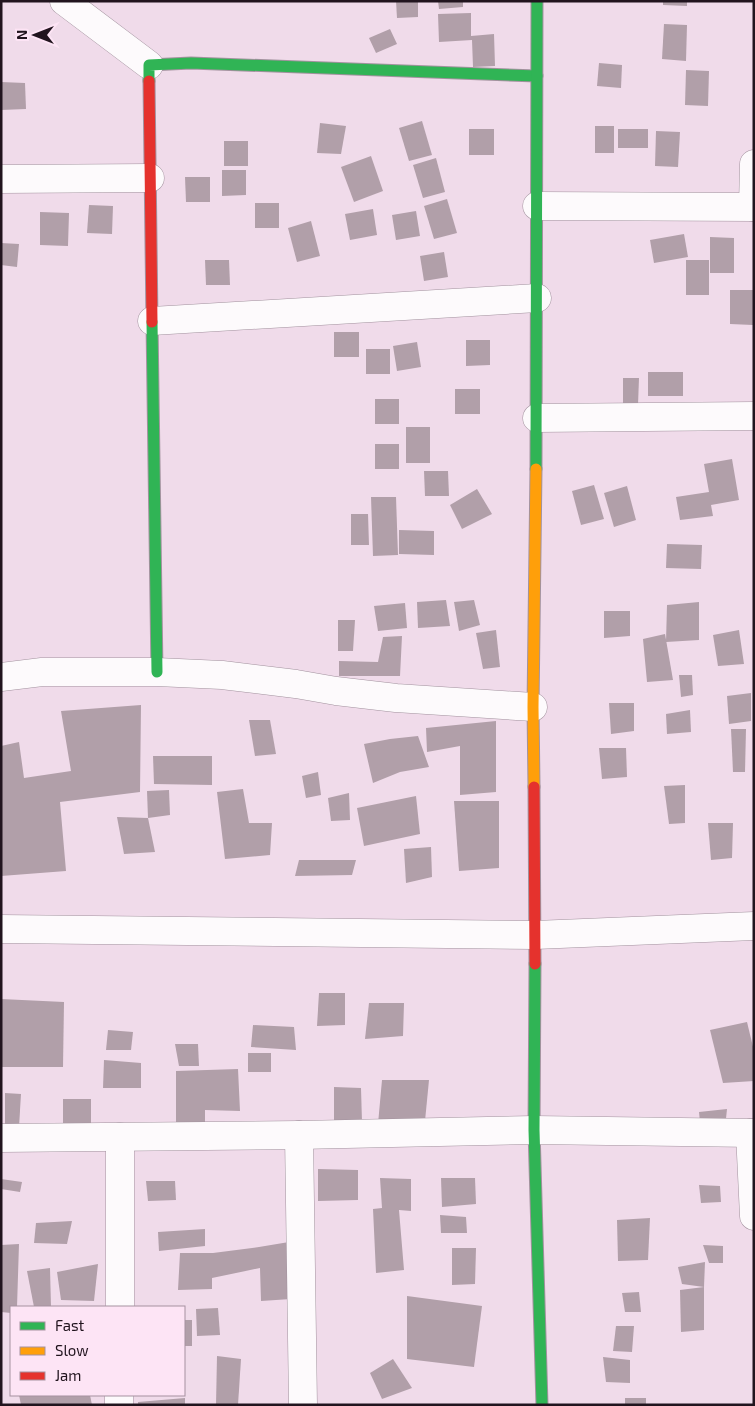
<svg xmlns="http://www.w3.org/2000/svg" width="755" height="1406" font-family="'Exo 2',sans-serif">
<style>
.building{fill:#b19fa9}
.lines{fill:none;stroke-linecap:round;stroke-linejoin:round}
.street-casing{stroke:#a2929e;stroke-width:29}
.fast-casing{stroke:#a2929e;stroke-width:13}
.slow-casing{stroke:#a2929e;stroke-width:13}
.jam-casing{stroke:#a2929e;stroke-width:13}
.street{stroke:#fdfafc;stroke-width:28}
.fast{stroke:#30b455;stroke-width:11}
.slow{stroke:#ff9f0a;stroke-width:11}
.jam{stroke:#e5322d;stroke-width:11}
</style>
<rect width="100%" height="100%" fill="#f0dbea"/>
<g class="building">
<polygon points="396,1 418,1 418,17 397,18"/>
<polygon points="438,1 463,1 463,7 439,9"/>
<polygon points="663,1 687,1 687,6 663,5"/>
<polygon points="471,13 471,36 494,34 495,66 473,67 472,40 439,42 438,14"/>
<polygon points="664,24 687,25 686,61 662,59"/>
<polygon points="390,29 397,44 376,53 369,38"/>
<polygon points="599,63 622,65 621,88 597,86"/>
<polygon points="686,70 709,71 708,106 685,105"/>
<polygon points="1,82 25,83 26,109 1,110"/>
<polygon points="422,121 432,155 409,161 399,128"/>
<polygon points="320,123 346,126 341,154 317,153"/>
<rect x="595" y="126" width="19" height="27"/>
<rect x="469" y="129" width="25" height="26"/>
<rect x="618" y="129" width="30" height="19"/>
<polygon points="656,131 680,132 678,167 655,166"/>
<rect x="224" y="141" width="24" height="25"/>
<polygon points="371,156 383,191 354,202 341,167"/>
<polygon points="436,158 445,192 423,198 413,165"/>
<polygon points="222,170 246,170 246,195 222,196"/>
<polygon points="185,177 210,177 210,202 186,202"/>
<polygon points="447,199 457,233 434,239 424,206"/>
<rect x="255" y="203" width="24" height="25"/>
<polygon points="89,205 113,206 112,234 87,233"/>
<polygon points="373,209 377,235 350,240 345,214"/>
<polygon points="416,211 420,236 396,240 392,215"/>
<polygon points="40,212 69,213 68,246 40,245"/>
<polygon points="311,221 320,256 297,262 288,228"/>
<polygon points="684,234 688,257 654,263 650,240"/>
<polygon points="710,237 734,238 734,273 710,273"/>
<polygon points="1,243 19,244 17,267 1,265"/>
<polygon points="444,252 448,277 424,281 420,256"/>
<polygon points="205,260 229,260 230,285 206,285"/>
<rect x="686" y="260" width="23" height="35"/>
<polygon points="730,290 753,290 753,325 730,324"/>
<rect x="334" y="332" width="25" height="25"/>
<polygon points="466,340 490,340 490,365 466,366"/>
<polygon points="417,342 421,367 397,371 393,346"/>
<rect x="366" y="349" width="24" height="25"/>
<rect x="648" y="372" width="35" height="24"/>
<polygon points="623,378 639,378 638,405 623,404"/>
<rect x="455" y="389" width="25" height="25"/>
<rect x="375" y="399" width="24" height="25"/>
<rect x="406" y="427" width="24" height="36"/>
<rect x="375" y="444" width="24" height="25"/>
<polygon points="732,459 739,500 711,505 713,516 680,520 676,497 709,492 704,464"/>
<polygon points="424,471 448,471 449,496 425,496"/>
<polygon points="594,485 604,519 581,525 572,491"/>
<polygon points="627,486 636,520 614,527 604,493"/>
<polygon points="477,489 492,514 462,529 450,505"/>
<polygon points="371,497 396,497 398,555 373,556"/>
<polygon points="351,514 368,514 369,545 351,545"/>
<polygon points="399,530 434,531 434,555 399,554"/>
<polygon points="667,544 702,545 701,569 666,568"/>
<polygon points="446,600 450,626 418,628 417,602"/>
<polygon points="474,600 480,625 459,631 454,602"/>
<polygon points="699,602 699,640 666,642 667,605"/>
<polygon points="405,603 407,628 378,631 374,606"/>
<polygon points="604,611 630,611 630,636 604,638"/>
<polygon points="338,620 355,620 353,651 338,651"/>
<polygon points="496,630 500,667 483,669 476,633"/>
<polygon points="739,630 744,664 718,666 713,635"/>
<polygon points="665,634 673,680 647,682 643,639"/>
<polygon points="402,636 400,676 339,676 339,661 378,662 383,637"/>
<polygon points="679,675 692,675 693,695 681,697"/>
<polygon points="751,693 751,721 729,724 727,696"/>
<polygon points="609,703 634,703 634,731 611,734"/>
<polygon points="141,705 140,792 60,802 66,871 1,876 1,746 19,742 24,778 71,771 61,711"/>
<polygon points="690,710 691,732 667,734 666,714"/>
<polygon points="249,720 270,720 276,754 255,756"/>
<polygon points="496,721 496,792 460,795 460,746 427,752 426,728"/>
<polygon points="731,729 746,729 745,772 733,772"/>
<polygon points="418,736 429,767 400,772 373,783 364,744 390,739"/>
<polygon points="599,748 626,748 627,777 602,779"/>
<polygon points="153,756 212,756 212,785 154,784"/>
<polygon points="318,772 321,795 306,798 302,776"/>
<polygon points="685,785 685,823 669,824 664,786"/>
<polygon points="243,789 249,823 272,823 270,855 225,859 217,792"/>
<polygon points="169,790 170,815 148,818 147,791"/>
<polygon points="349,793 350,820 331,821 328,798"/>
<polygon points="416,796 420,834 364,846 357,808"/>
<polygon points="454,801 499,801 499,868 459,871"/>
<polygon points="117,817 148,818 155,852 124,854"/>
<polygon points="708,823 733,823 732,858 711,860"/>
<polygon points="431,847 432,877 406,883 404,849"/>
<polygon points="299,860 356,860 352,875 295,876"/>
<polygon points="319,993 345,993 345,1025 317,1026"/>
<polygon points="1,999 64,1002 63,1067 1,1067"/>
<polygon points="369,1003 404,1003 403,1036 365,1039"/>
<polygon points="747,1022 754,1051 754,1081 723,1083 710,1030"/>
<polygon points="253,1025 294,1027 296,1050 251,1047"/>
<polygon points="108,1030 133,1032 131,1050 106,1050"/>
<polygon points="175,1044 198,1044 199,1066 179,1066"/>
<rect x="248" y="1053" width="23" height="19"/>
<polygon points="104,1060 141,1063 141,1088 103,1088"/>
<polygon points="238,1069 240,1111 205,1110 205,1127 176,1125 176,1071"/>
<polygon points="382,1080 429,1080 425,1121 378,1124"/>
<polygon points="334,1087 361,1088 362,1122 334,1123"/>
<polygon points="5,1093 21,1094 19,1127 5,1127"/>
<polygon points="63,1099 91,1099 91,1129 63,1131"/>
<polygon points="727,1109 725,1128 701,1133 699,1112"/>
<polygon points="318,1169 358,1170 358,1200 318,1201"/>
<polygon points="380,1178 411,1179 411,1211 399,1210 404,1270 376,1273 373,1209 382,1208"/>
<polygon points="441,1178 475,1178 476,1204 442,1207"/>
<polygon points="1,1179 22,1182 20,1192 1,1189"/>
<polygon points="146,1181 175,1181 176,1200 148,1201"/>
<polygon points="699,1185 720,1186 721,1202 701,1203"/>
<polygon points="440,1215 466,1217 467,1233 441,1233"/>
<polygon points="650,1218 648,1260 618,1261 617,1220"/>
<polygon points="72,1221 67,1244 34,1243 36,1223"/>
<polygon points="205,1229 205,1246 159,1251 158,1232"/>
<polygon points="289,1242 291,1299 261,1301 260,1268 212,1278 212,1289 178,1290 180,1253 213,1253 259,1247"/>
<polygon points="19,1244 17,1307 11,1307 11,1313 1,1312 1,1245"/>
<polygon points="703,1245 723,1246 723,1263 709,1263"/>
<polygon points="452,1248 476,1248 475,1284 452,1285"/>
<polygon points="705,1262 704,1287 682,1284 678,1267"/>
<polygon points="98,1264 94,1301 61,1300 57,1272"/>
<polygon points="50,1268 51,1307 34,1307 27,1271"/>
<polygon points="704,1287 704,1330 681,1332 680,1290"/>
<polygon points="639,1292 641,1312 625,1312 622,1293"/>
<polygon points="407,1296 482,1306 474,1367 407,1359"/>
<polygon points="218,1308 220,1335 197,1336 196,1309"/>
<rect x="184" y="1320" width="8" height="26"/>
<polygon points="616,1326 634,1326 632,1352 613,1351"/>
<polygon points="217,1356 241,1359 238,1405 216,1405"/>
<polygon points="603,1357 630,1360 630,1383 606,1382"/>
<polygon points="393,1359 412,1388 382,1399 370,1373"/>
<polygon points="19,1395 90,1395 92,1405 21,1405"/>
<polygon points="185,1398 185,1405 138,1405 138,1402"/>
<rect x="625" y="1398" width="21" height="7"/>
</g>
<g class="lines">
<g class="street-casing">
<g id="street">
<polyline points="64,1 149,65"/>
<polyline points="1,179 150,178"/>
<polyline points="537,206 754,207"/>
<polyline points="753,207 754,164"/>
<polyline points="152,321 537,298"/>
<polyline points="537,418 754,416"/>
<polyline points="1,677 42,672 157,672 222,675 296,684 336,691 396,698 533,707"/>
<polyline points="1,929 535,935 754,926"/>
<polyline points="750,1133 754,1216"/>
<polyline points="299,1135 303,1405"/>
<polyline points="1,1138 299,1135 534,1130 754,1133"/>
<polyline points="120,1307 120,1137"/>
<polyline points="119,1405 119,1395"/>
</g>
</g>
<g class="fast-casing">
<g id="fast">
<polyline points="149,81 149,65 191,63 537,76"/>
<polyline points="152,322 157,672"/>
<polyline points="536,469 537,1"/>
<polyline points="535,964 534,1130 542,1405"/>
</g>
</g>
<g class="slow-casing">
<polyline id="slow" points="534,787 533,707 536,469"/>
</g>
<g class="jam-casing">
<g id="jam">
<polyline points="149,81 152,322"/>
<polyline points="534,787 535,964"/>
</g>
</g>
<use href="#street" class="street"/>
<use href="#fast" class="fast"/>
<use href="#slow" class="slow"/>
<use href="#jam" class="jam"/>
</g>
<rect width="755" height="1406" fill="none" stroke="#21141e" stroke-width="5"/>
<rect x="10" y="1306" width="175" height="90" fill="#fde4f5" stroke="#a5919f"/>
<rect x="20" y="1322" width="25" height="8" fill="#30b455" stroke="#a5919f"/>
<text x="55" y="1331" font-size="15" fill="#21141e">Fast</text>
<rect x="20" y="1347" width="25" height="8" fill="#ff9f0a" stroke="#a5919f"/>
<text x="55" y="1356" font-size="15" fill="#21141e">Slow</text>
<rect x="20" y="1372" width="25" height="8" fill="#e5322d" stroke="#a5919f"/>
<text x="55" y="1381" font-size="15" fill="#21141e">Jam</text>
<g transform="translate(35 35) rotate(270)" stroke="#fde4f5" stroke-width="4" paint-order="stroke">
<path d="M0-4L9 19L0 12L-9 19Z" fill="#21141e"/>
<text y="-8" font-size="14" font-weight="bold" text-anchor="middle" fill="#21141e">N</text>
</g>
</svg>
